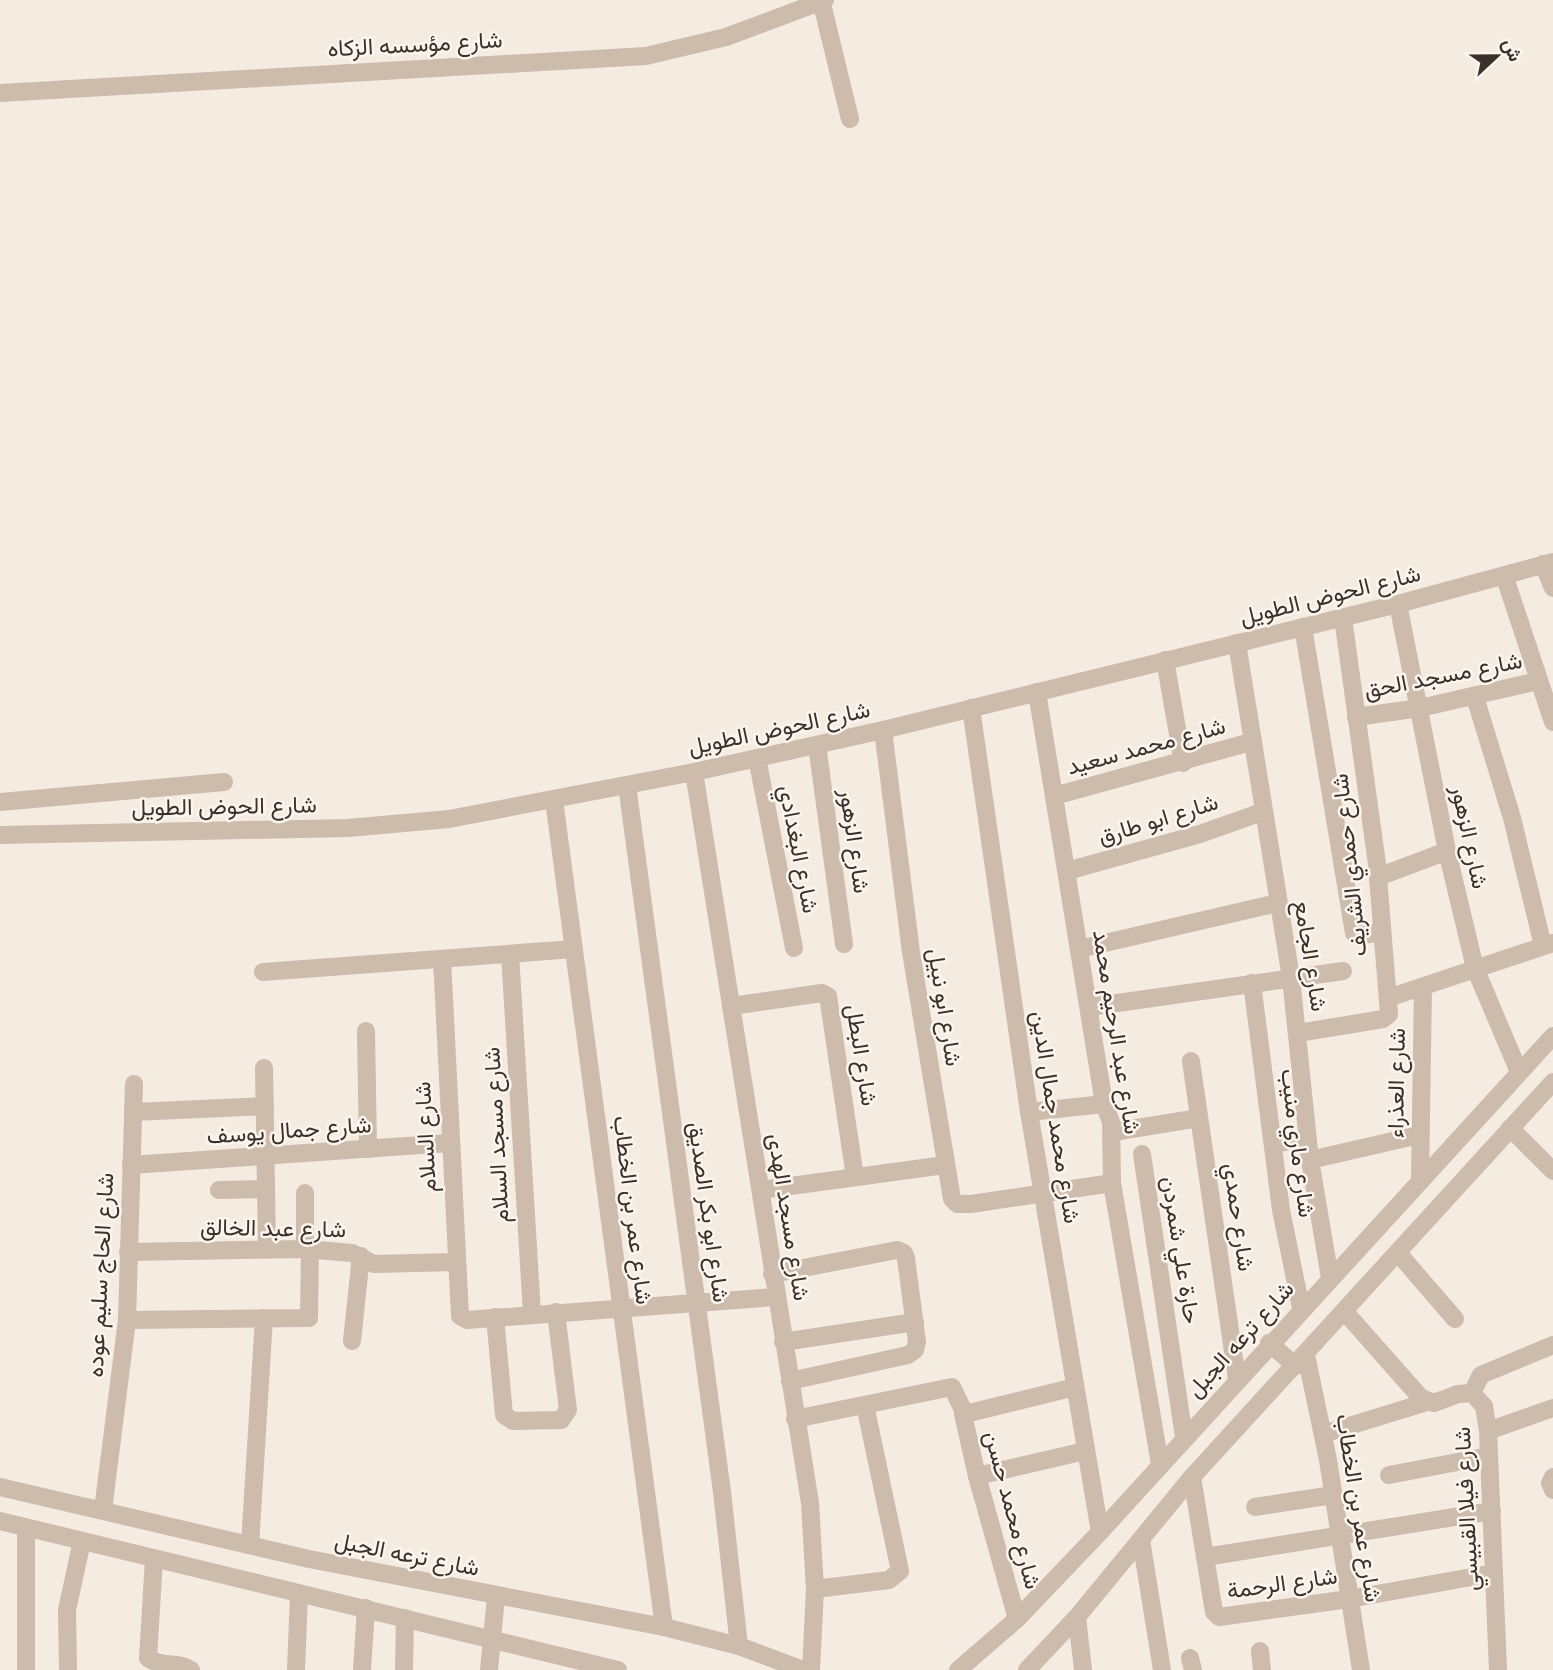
<svg xmlns="http://www.w3.org/2000/svg" width="1553" height="1670" font-family="Roboto,Vazirmatn,sans-serif">
<style>
.lines{fill:none;stroke-linecap:round;stroke-linejoin:round}
.minor{stroke:#cdbbac;stroke-width:18}
.labels{text-anchor:middle;stroke-width:5;stroke-linejoin:round;paint-order:stroke}
.street-label{font-size:23px;fill:#3b302b;stroke:#fbf5ee}
</style>
<rect width="100%" height="100%" fill="#f4ebe1"/>
<g class="lines">
<g class="minor">
<polyline points="821,0 850,119"/>
<polyline points="0,93 646,56 726,37 825,0"/>
<polyline points="1543,564 1553,588"/>
<polyline points="1504,575 1553,722"/>
<polyline points="1398,604 1447,851 1475,968 1519,1072"/>
<polyline points="1303,627 1354,933 1357,936 1382,932"/>
<polyline points="1237,643 1291,978 1310,1160 1330,1278"/>
<polyline points="1165,660 1183,763"/>
<polyline points="1037,692 1104,1104 1111,1122 1112,1183 1160,1464"/>
<polyline points="1475,697 1512,818 1543,946"/>
<polyline points="971,708 1029,1112 1100,1532"/>
<polyline points="1356,717 1420,708 1538,681"/>
<polyline points="883,730 911,952 952,1199 957,1204 971,1204 1112,1183"/>
<polyline points="817,745 844,944"/>
<polyline points="757,758 794,948"/>
<polyline points="694,772 810,1503 815,1589 811,1670"/>
<polyline points="627,785 722,1492 739,1646"/>
<polyline points="1054,796 1251,742"/>
<polyline points="554,800 664,1627"/>
<polyline points="0,802 224,782"/>
<polyline points="0,835 348,828 449,819 694,772 883,730 1398,604 1553,562"/>
<polyline points="1067,871 1200,834 1262,812"/>
<polyline points="1378,877 1447,851"/>
<polyline points="1079,949 1277,903"/>
<polyline points="510,954 532,1313"/>
<polyline points="442,959 460,1316 467,1320 776,1297"/>
<polyline points="263,972 574,949"/>
<polyline points="1252,983 1281,1210 1301,1308"/>
<polyline points="1388,998 1553,943"/>
<polyline points="731,1006 822,993 828,996 855,1177"/>
<polyline points="1089,1007 1343,971"/>
<polyline points="366,1031 368,1149"/>
<polyline points="1298,1033 1383,1019 1389,1014 1377,864 1343,618"/>
<polyline points="1191,1061 1237,1379"/>
<polyline points="264,1068 267,1249"/>
<polyline points="133,1112 265,1106"/>
<polyline points="1029,1112 1104,1104"/>
<polyline points="1510,1128 1553,1171"/>
<polyline points="1113,1132 1199,1118"/>
<polyline points="1274,1144 1307,1138"/>
<polyline points="1142,1154 1184,1437"/>
<polyline points="1310,1160 1419,1135"/>
<polyline points="131,1165 450,1143"/>
<polyline points="1420,1180 1423,987"/>
<polyline points="219,1190 266,1189"/>
<polyline points="761,1190 945,1165"/>
<polyline points="305,1249 305,1193"/>
<polyline points="128,1252 305,1249 352,1253 374,1264 456,1262"/>
<polyline points="1398,1253 1455,1319"/>
<polyline points="772,1274 897,1250 904,1253 906,1258 917,1342 915,1350 908,1355 790,1381"/>
<polyline points="1345,1312 1421,1398 1434,1403 1458,1394 1472,1393 1484,1406 1488,1431 1498,1670"/>
<polyline points="495,1317 504,1415 513,1421 561,1420 568,1410 556,1312"/>
<polyline points="127,1320 309,1318 310,1249"/>
<polyline points="352,1341 361,1256"/>
<polyline points="783,1342 915,1322"/>
<polyline points="1269,1343 1296,1366"/>
<polyline points="1306,1355 1328,1460 1361,1670"/>
<polyline points="1472,1393 1481,1375 1553,1345"/>
<polyline points="963,1414 977,1476 1017,1619"/>
<polyline points="795,1419 952,1387 965,1414 1075,1387"/>
<polyline points="1488,1431 1553,1408"/>
<polyline points="1323,1434 1427,1402"/>
<polyline points="1389,1475 1489,1456"/>
<polyline points="977,1476 1085,1451"/>
<polyline points="1192,1477 1214,1612 1219,1617 1349,1599 1494,1573"/>
<polyline points="1553,1477 1550,1483 1553,1490"/>
<polyline points="0,1487 309,1559 664,1627 739,1646 803,1670"/>
<polyline points="1255,1507 1333,1495"/>
<polyline points="103,1510 127,1320 134,1084"/>
<polyline points="0,1521 618,1670"/>
<polyline points="26,1528 26,1670"/>
<polyline points="1141,1540 1162,1670"/>
<polyline points="250,1545 264,1318"/>
<polyline points="1205,1557 1492,1511"/>
<path d="M 154,1559 L 148,1658 C 161,1668 179,1661 191,1670"/>
<polyline points="815,1589 889,1580 900,1571 865,1405"/>
<polyline points="1077,1617 1083,1670"/>
<polyline points="1260,1651 1262,1670"/>
<polyline points="1190,1658 1193,1670"/>
<polyline points="404,1669 405,1618"/>
<polyline points="68,1670 67,1610 82,1541"/>
<polyline points="296,1670 299,1594"/>
<polyline points="362,1670 366,1608"/>
<polyline points="489,1670 496,1597"/>
<polyline points="958,1670 1017,1619 1100,1532 1553,1036"/>
<polyline points="1027,1670 1077,1617 1192,1477 1553,1082"/>
</g>
</g>
<g class="labels">
<g class="street-label">
<text transform="translate(415 44) rotate(-3)" y="8">شارع مؤسسه الزكاه</text>
<text transform="translate(1330 595) rotate(-14)" y="8">شارع الحوض الطويل</text>
<text transform="translate(1443 675) rotate(-11)" y="8">شارع مسجد الحق</text>
<text transform="translate(779 728) rotate(-12)" y="8">شارع الحوض الطويل</text>
<text transform="translate(1146 746) rotate(-15)" y="8">شارع محمد سعيد</text>
<text transform="translate(224 806) rotate(-1)" y="8">شارع الحوض الطويل</text>
<text transform="translate(1158 819) rotate(-17)" y="8">شارع ابو طارق</text>
<text transform="translate(1470 837) rotate(78)" y="8">شارع الزهور</text>
<text transform="translate(855 841) rotate(82)" y="8">شارع الزهور</text>
<text transform="translate(799 849) rotate(79)" y="8">شارع البغدادي</text>
<text transform="translate(1349 865) rotate(-96)" y="8">شارع حمدي الشريف</text>
<text transform="translate(1311 956) rotate(81)" y="8">شارع الجامع</text>
<text transform="translate(945 1007) rotate(81)" y="8">شارع ابو نبيل</text>
<text transform="translate(1117 1032) rotate(81)" y="8">شارع عبد الرحيم محمد</text>
<text transform="translate(862 1055) rotate(81)" y="8">شارع البطل</text>
<text transform="translate(1396 1083) rotate(-89)" y="8">شارع العذراء</text>
<text transform="translate(1056 1117) rotate(81)" y="8">شارع محمد جمال الدين</text>
<text transform="translate(289 1130) rotate(-4)" y="8">شارع جمال يوسف</text>
<text transform="translate(496 1135) rotate(-93)" y="8">شارع مسجد السلام</text>
<text transform="translate(425 1137) rotate(-93)" y="8">شارع السلام</text>
<text transform="translate(1298 1143) rotate(83)" y="8">شارع ماري منيب</text>
<text transform="translate(633 1210) rotate(83)" y="8">شارع عمر بن الخطاب</text>
<text transform="translate(709 1212) rotate(82)" y="8">شارع ابو بكر الصديق</text>
<text transform="translate(789 1217) rotate(81)" y="8">شارع مسجد الهدى</text>
<text transform="translate(1239 1217) rotate(82)" y="8">شارع حمدي</text>
<text transform="translate(273 1228) rotate(1)" y="8">شارع عبد الخالق</text>
<text transform="translate(1181 1250) rotate(81)" y="8">حارة علي شمردن</text>
<text transform="translate(100 1275) rotate(-87)" y="8">شارع الحاج سليم عوده</text>
<text transform="translate(1240 1339) rotate(-48)" y="8">شارع ترعه الجبل</text>
<text transform="translate(1359 1508) rotate(81)" y="8">شارع عمر بن الخطاب</text>
<text transform="translate(1466 1509) rotate(-93)" y="8">شارع فيلا القبيسي</text>
<text transform="translate(1013 1510) rotate(75)" y="8">شارع محمد حسن</text>
<text transform="translate(407 1554) rotate(11)" y="8">شارع ترعه الجبل</text>
<text transform="translate(1282 1583) rotate(-8)" y="8">شارع الرحمة</text>
</g>
</g>
<g transform="translate(1497 56) rotate(68)" stroke="#fbf5ee" stroke-width="5" paint-order="stroke">
<path d="M0-5L12 26L0 18L-12 26Z" fill="#3b302b"/>
<text y="-10" font-size="19" font-weight="bold" text-anchor="middle" fill="#3b302b">ش</text>
</g>
</svg>
